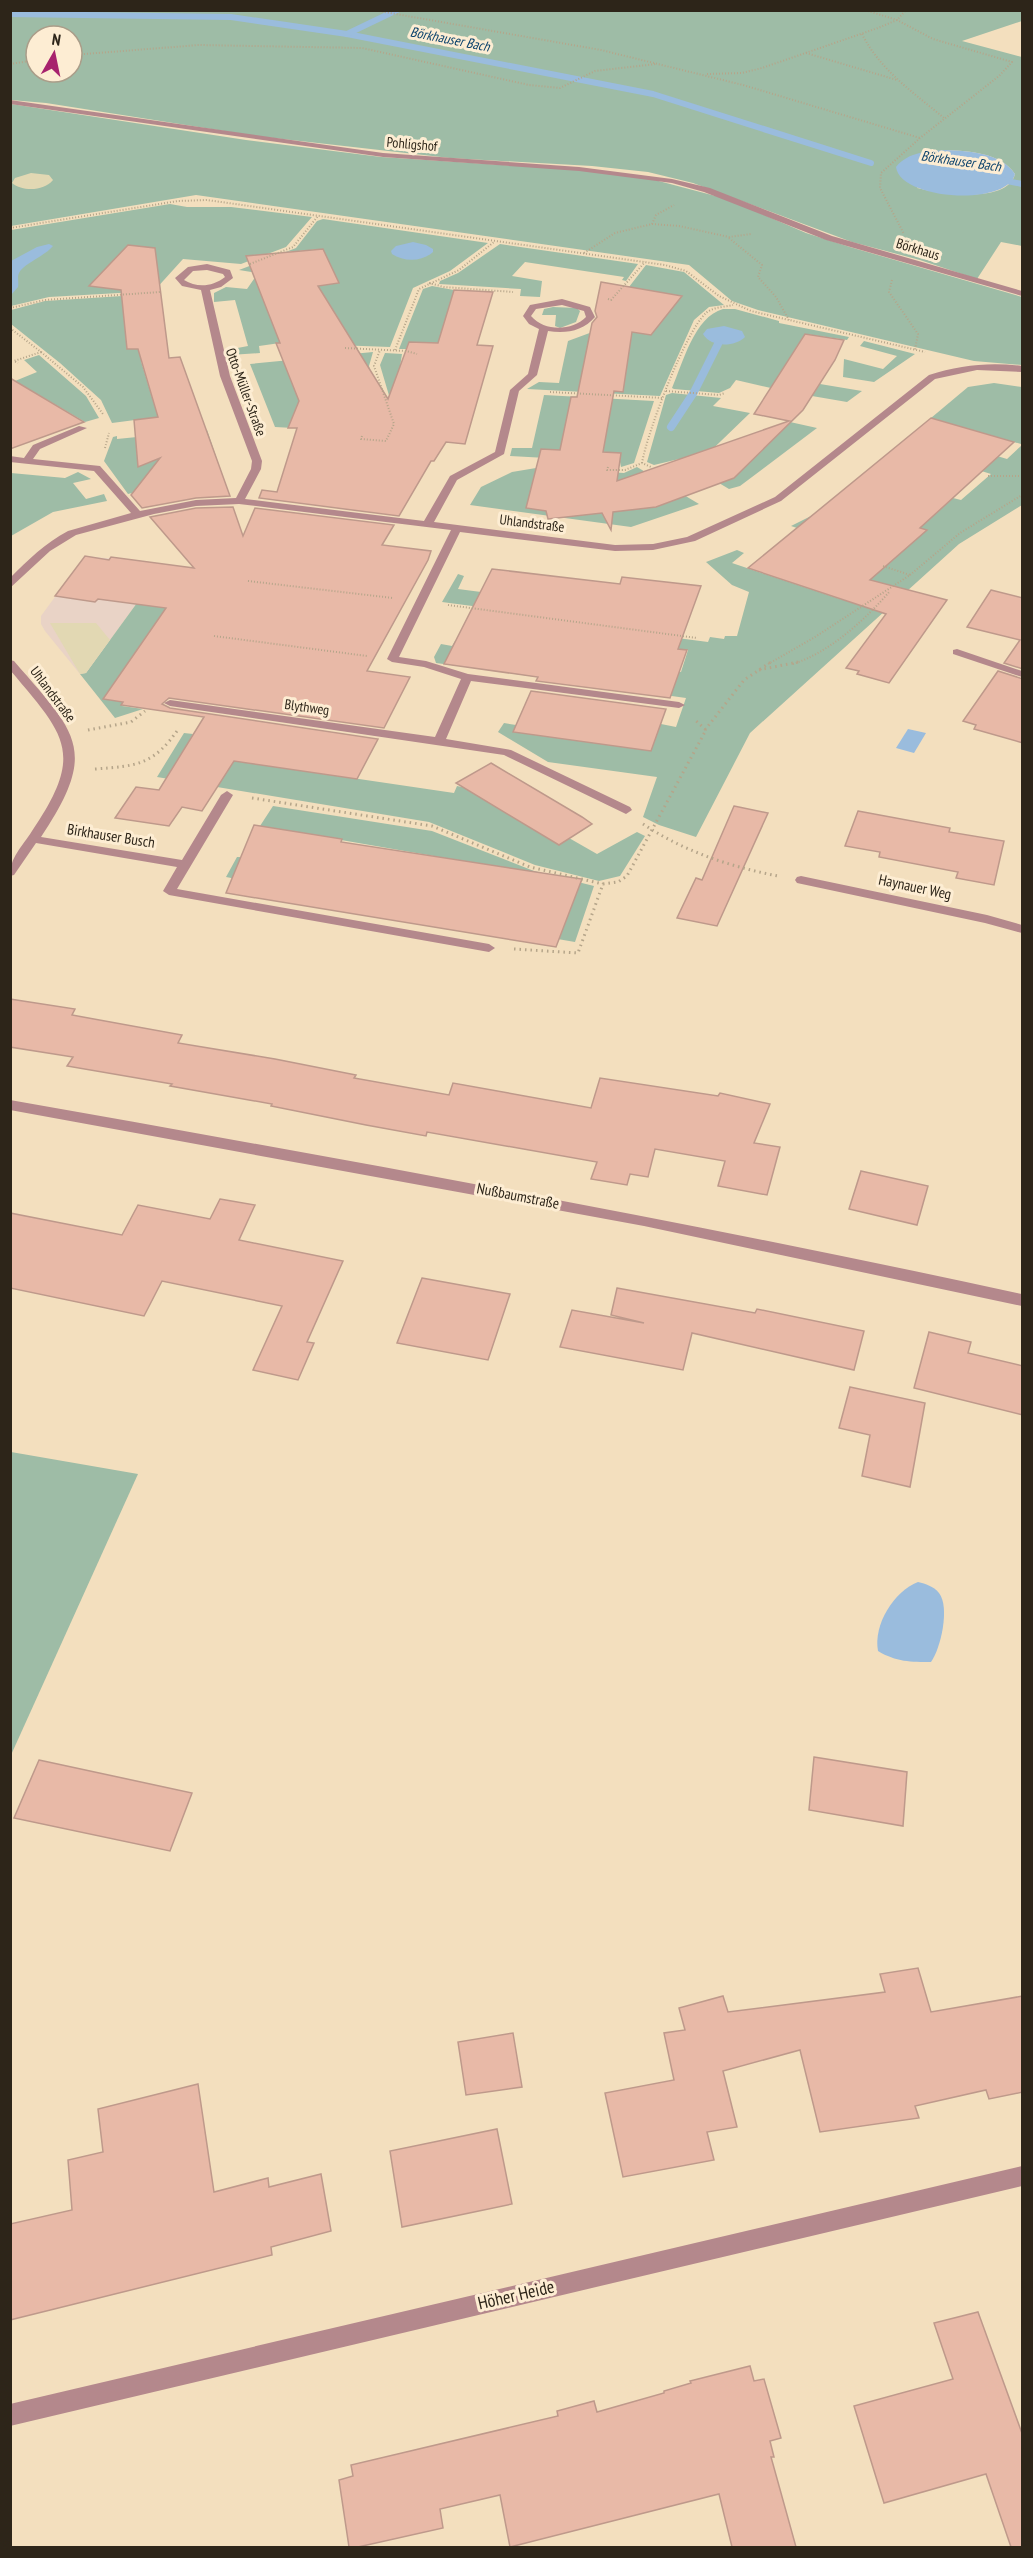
<svg xmlns="http://www.w3.org/2000/svg" width="1033" height="2558" font-family="'PT Sans Narrow',sans-serif">
<style>
.education{fill:#e9d3c6}
.green{fill:#9ebca6;fill-rule:evenodd}
.sand{fill:#e2d8b3}
.water{fill:#9abcdd}
.lines{fill:none;stroke-linecap:round;stroke-linejoin:round}
.stream-far1{stroke:#9abcdd;stroke-width:6}
.stream{stroke:#9abcdd;stroke-width:8}
.building{fill:#e8b9a7;stroke:#be998b;stroke-width:1.5}
.path-far1{stroke:#b5a58a;stroke-width:2;stroke-dasharray:1 2;stroke-linecap:butt}
.path{stroke:#b5a58a;stroke-width:3;stroke-dasharray:1.5 4;stroke-linecap:butt}
.minor{fill:#b4888c;fill-rule:evenodd}
.labels{text-anchor:middle;stroke-width:6;stroke-linejoin:round;paint-order:stroke}
.far-water-label{font-size:14px;font-style:italic;fill:#0b426c;stroke:#fdedd3}
.far-street-label{font-size:14px;fill:#2d2519;stroke:#fdedd3}
.street-label{font-size:15px;fill:#2d2519;stroke:#fdedd3}
.near-street-label{font-size:18px;fill:#2d2519;stroke:#fdedd3}
</style>
<rect width="100%" height="100%" fill="#f3dfbe"/>
<polygon class="education" points="85,556 156,563 145,580 153,581 86,673 80,674 45,631 41,624 41,616"/>
<g class="green">
<path d="M 10,11 L 1022,11 L 1022,21 L 962,41 L 1022,57 L 1022,246 L 1001,242 L 977,279 L 920,260 L 852,242 L 693,183 L 648,172 L 592,166 L 450,158 L 256,136 L 46,103 L 11,100 ZM 36,36 L 72,36 L 72,72 L 36,72 ZM 946,150 C 970,151 1001,153 1015,174 C 1008,204 940,194 917,188 Z"/>
<polygon points="11,104 246,140 381,157 581,170 651,179 727,199 806,233 850,247 1022,297 1022,365 974,361 758,310 732,301 689,265 196,195 11,226"/>
<polygon points="170,204 187,207 231,207 312,217 286,247 241,264 183,259 154,291 49,297 11,306 11,230"/>
<path d="M 323,219 L 488,243 L 450,271 L 413,288 L 390,347 L 280,343 L 259,346 L 260,353 L 230,355 L 227,350 L 248,346 L 235,300 L 214,302 L 214,293 L 226,287 L 247,289 L 258,273 L 239,270 L 296,248 L 317,221 ZM 322,249 L 339,283 L 302,287 L 286,252 Z"/>
<polygon points="500,244 638,264 626,281 622,280 624,277 525,262 512,276 542,281 540,297 520,296 521,289 439,284 440,281 458,273"/>
<polygon points="646,265 684,272 724,305 709,307 694,320 660,396 527,389 539,382 559,383 568,341 595,331"/>
<polygon points="432,286 454,290 438,343 409,342 406,349 399,349 423,289"/>
<polygon points="122,296 127,349 141,348 141,361 158,417 112,423 101,400 60,363 11,324 11,310 45,301"/>
<polygon points="553,307 577,308 580,311 576,322 560,328 555,326 556,315 542,315 544,309"/>
<path d="M 723,309 L 735,309 L 779,321 L 779,323 L 849,337 L 847,340 L 805,334 L 771,388 L 736,380 L 730,388 L 719,393 L 674,389 L 672,388 C 683,363 694,317 723,309 Z"/>
<polygon points="864,341 915,354 874,382 843,377 844,359 883,369 897,356 860,346"/>
<polygon points="373,352 369,366 385,418 367,432 275,427 250,364"/>
<polygon points="385,353 402,354 400,367 445,369 398,426 380,365"/>
<polygon points="39,355 86,396 99,418 85,422 15,381 37,372 24,360"/>
<polygon points="994,383 1022,387 1021,444 931,418 968,387"/>
<polygon points="820,384 862,391 847,402 812,396"/>
<polygon points="672,393 721,398 713,406 750,413 693,468 790,422 817,428 740,486 729,489 679,459 654,465 647,462 666,395"/>
<polygon points="544,395 654,401 634,463 621,467 620,462 510,456 512,448 532,448"/>
<polygon points="207,430 221,471 128,494 104,461 113,437 117,436 117,439"/>
<polygon points="915,431 1007,459 1022,445 1022,505 959,544 750,733 696,837 659,825 643,817 657,777 548,762 498,732 504,723 516,725 661,724 676,727 686,698 487,670 492,658 458,666 436,663 434,657 441,644 452,646 455,641 681,672 688,650 604,639 608,629 708,642 710,637 724,639 725,636 737,636 749,592 732,585 706,562 737,550 744,553 732,563 843,600 865,581 809,532 791,526 813,515 926,530 832,500 953,498 961,500 991,474 898,445"/>
<polygon points="637,467 699,504 631,527 470,505 481,487 512,472 536,468 624,473"/>
<polygon points="78,472 91,479 73,483 86,499 104,494 107,501 53,512 11,536 11,473 65,478"/>
<polygon points="161,570 189,574 156,623 159,632 150,631 103,699 123,702 122,706 143,709 115,718 80,674 86,673"/>
<polygon points="458,574 464,576 458,589 667,616 663,631 442,602"/>
<polygon points="184,733 193,734 182,753 454,793 457,786 466,788 557,844 569,838 597,854 637,832 645,836 620,876 599,881 535,865 429,822 157,777"/>
<polygon points="273,806 432,831 534,871 594,886 575,942 470,924 226,877 237,857 480,864 260,826"/>
<polygon points="11,1452 138,1474 11,1755 10,1452"/>
</g>
<g class="sand">
<path d="M 31,173 L 49,175 L 53,180 C 44,191 23,192 12,183 L 15,178 Z"/>
<polygon points="50,623 96,623 110,640 86,673 80,674"/>
</g>
<g class="water">
<path d="M 946,150 C 970,151 1001,153 1015,174 C 1007,207 900,200 896,167 C 908,152 928,151 946,150 Z"/>
<path d="M 413,242 L 426,245 L 433,249 L 433,252 C 422,262 404,262 392,254 L 391,251 L 396,246 Z"/>
<path d="M 49,244 L 53,246 C 45,256 23,264 19,273 C 17,277 19,282 18,287 L 11,295 L 11,261 L 37,247 Z"/>
<path d="M 724,326 L 742,331 L 745,337 C 735,347 711,348 703,334 L 707,329 Z"/>
<polygon points="908,729 926,733 914,753 896,748"/>
<path d="M 918,1582 C 926,1584 933,1586 939,1593 C 950,1607 941,1648 931,1662 C 911,1662 896,1662 878,1651 C 873,1625 894,1591 918,1582 Z"/>
</g>
<g class="lines">
<g class="stream-far1">
<polyline points="10,14 231,17 347,34 653,94 871,163"/>
<polyline points="347,34 397,10"/>
<polyline points="997,179 1022,184"/>
</g>
<polyline class="stream" points="671,427 694,392 718,344"/>
</g>
<g class="building">
<polygon points="128,245 155,248 169,358 180,357 230,496 196,498 142,508 131,495 160,458 138,467 134,420 158,417 138,349 127,349 121,290 89,286"/>
<polygon points="323,249 339,283 318,286 388,399 409,342 438,343 454,290 493,292 477,345 493,346 465,444 446,442 434,461 431,461 399,516 259,498 262,490 277,492 297,428 288,428 299,401 276,343 280,343 246,256"/>
<polygon points="601,282 682,296 651,335 632,332 623,392 614,391 603,452 621,453 617,481 789,421 754,414 805,334 844,340 835,360 803,410 734,478 656,507 613,512 611,530 602,513 548,519 546,511 526,508 541,449 560,450 571,397 577,397 592,323 597,317 595,311"/>
<polygon points="10,378 84,422 10,449"/>
<polygon points="931,418 1014,442 920,528 927,530 870,580 947,600 889,683 857,674 859,671 846,668 886,614 748,568"/>
<polygon points="233,507 243,536 255,508 394,525 382,545 431,551 428,560 367,671 410,677 384,728 169,698 162,704 170,708 378,739 357,779 234,761 202,811 182,807 169,826 115,818 136,787 159,790 204,717 121,705 123,702 103,699 166,608 98,599 95,602 55,596 85,556 109,560 111,557 194,568 150,517 196,508"/>
<polygon points="492,569 620,584 622,577 701,586 678,649 687,650 670,698 536,681 538,677 444,664"/>
<polygon points="991,590 1023,598 1023,669 1004,663 1020,640 967,627"/>
<polygon points="998,671 1023,679 1023,743 974,729 976,725 963,721"/>
<polygon points="531,691 666,709 651,751 513,732"/>
<polygon points="491,763 582,817 592,824 559,845 456,783"/>
<polygon points="734,806 768,813 717,926 677,918 696,878 702,880"/>
<polygon points="858,811 950,828 949,832 1004,841 994,885 956,878 958,872 879,857 880,852 845,846"/>
<polygon points="254,825 342,839 341,842 582,879 556,947 226,893"/>
<polygon points="10,999 75,1009 72,1015 182,1035 178,1043 275,1059 356,1075 354,1078 449,1095 453,1083 591,1108 600,1078 718,1096 720,1093 770,1104 754,1143 780,1147 767,1195 718,1186 725,1161 655,1149 648,1177 630,1174 627,1185 591,1179 597,1162 427,1132 426,1136 366,1125 271,1106 272,1104 170,1086 172,1084 67,1066 73,1057 10,1047"/>
<polygon points="861,1171 928,1186 917,1225 849,1209"/>
<polygon points="220,1199 255,1205 239,1240 343,1261 307,1342 314,1343 298,1380 253,1370 282,1306 162,1281 144,1316 10,1288 10,1213 122,1235 138,1205 210,1219"/>
<polygon points="422,1278 510,1294 488,1360 397,1343"/>
<polygon points="617,1288 755,1313 757,1309 864,1331 854,1370 692,1333 683,1370 560,1347 572,1310 644,1323 611,1315"/>
<polygon points="929,1332 971,1342 968,1353 1023,1366 1023,1415 914,1388"/>
<polygon points="850,1387 925,1403 910,1487 862,1476 870,1435 839,1428"/>
<polygon points="814,1757 907,1772 903,1826 809,1810"/>
<polygon points="39,1760 192,1793 170,1851 14,1818"/>
<polygon points="918,1968 931,2012 1023,1996 1023,2092 989,2099 986,2090 915,2106 919,2118 820,2132 800,2050 723,2071 737,2127 707,2132 714,2160 623,2177 605,2093 674,2080 664,2033 685,2030 679,2008 723,1996 728,2012 885,1992 880,1974"/>
<polygon points="513,2033 522,2087 466,2095 458,2042"/>
<polygon points="198,2084 214,2192 268,2178 269,2187 321,2174 331,2231 271,2247 272,2255 10,2320 10,2224 72,2210 68,2160 103,2152 98,2109"/>
<polygon points="497,2129 512,2204 402,2227 390,2151"/>
<polygon points="978,2312 1023,2436 1023,2547 1011,2547 986,2474 884,2503 854,2406 953,2379 934,2323"/>
<polygon points="750,2366 754,2381 764,2379 781,2438 770,2441 774,2457 771,2457 796,2547 732,2547 719,2494 510,2547 500,2495 440,2509 443,2528 358,2547 349,2547 339,2480 353,2476 351,2465 558,2416 557,2411 594,2401 597,2412 664,2393 664,2391 691,2383 690,2381"/>
</g>
<g class="lines">
<g class="path-far1">
<polyline points="373,10 601,50 743,85 920,138"/>
<polyline points="865,10 897,20 933,39 1012,62 999,76 920,138 881,173 880,188 904,234"/>
<path d="M 862,34 C 880,70 914,93 944,118"/>
<polyline points="806,53 897,80"/>
<polyline points="72,55 199,45 362,48 529,85 560,88 595,71 656,64"/>
<polyline points="10,64 36,60"/>
<polyline points="707,74 742,73 762,68 878,28 897,20 906,10"/>
<polyline points="652,224 679,226 729,237 751,234"/>
<polyline points="10,228 178,201 207,200 665,265 686,271 719,296 751,311 925,352"/>
<polyline points="729,238 762,265 758,277 776,297 789,320"/>
<polyline points="584,253 615,233 652,224 656,215 674,205"/>
<polyline points="250,264 293,247 318,216"/>
<polyline points="892,280 889,292 918,334 915,350"/>
<polyline points="429,283 444,287 513,292"/>
<polyline points="608,299 611,300 645,262"/>
<polyline points="10,308 45,300 160,292"/>
<polyline points="10,328 41,352 14,361 18,363"/>
<polyline points="345,348 406,351 417,354"/>
<polyline points="395,350 419,289 459,270 494,242"/>
<polyline points="41,352 83,387 103,414"/>
<polyline points="666,391 719,395 725,393"/>
<polyline points="550,392 663,398"/>
<polyline points="362,436 361,439 386,441 394,424 374,366 380,350"/>
<polyline points="105,448 109,433"/>
<path d="M 642,463 C 647,433 685,332 706,313 C 713,307 724,307 733,305"/>
<polyline points="608,467 607,470 625,470 642,463 651,467"/>
<polyline points="988,476 1022,476"/>
<polyline points="910,575 960,533 1022,495"/>
<polyline points="248,581 393,598"/>
<polyline points="448,605 697,638"/>
<polyline points="214,636 367,656"/>
<polyline points="768,664 815,637 910,575 883,566"/>
<path d="M 793,664 C 830,652 865,620 890,591"/>
</g>
<g class="path">
<polyline points="759,670 798,662"/>
<polyline points="88,730 131,722 145,711"/>
<polyline points="705,730 744,680 771,662"/>
<path d="M 95,769 C 137,766 154,765 179,728"/>
<polyline points="252,798 432,826 530,867 603,884"/>
<path d="M 643,824 C 683,851 731,867 778,876"/>
<polyline points="514,949 578,953 603,884 618,882 627,876 706,730 695,720"/>
</g>
<g class="minor">
<polygon points="10,100 383,153 579,167 672,179 710,188 832,236 1022,291 1022,296 826,240 704,192 672,183 579,171 383,157 10,104"/>
<path d="M 207,264 L 230,270 L 233,278 L 221,287 L 210,290 L 230,376 L 262,461 L 261,469 L 245,499 L 424,521 L 450,476 L 495,452 L 510,390 L 528,374 L 539,329 L 529,324 L 523,316 L 530,305 L 562,299 L 590,307 L 595,317 C 583,331 566,334 548,331 L 537,375 L 519,391 L 504,454 L 457,480 L 434,522 L 615,545 L 653,544 L 687,537 L 775,497 L 929,375 C 960,365 990,362 1022,366 L 1022,372 L 977,370 L 935,379 L 781,501 L 695,541 L 653,550 L 615,551 L 460,532 L 399,657 L 426,661 L 468,674 L 679,702 L 685,705 L 679,708 L 471,681 L 446,739 L 511,750 L 630,807 L 632,810 L 626,814 L 504,755 L 170,706 L 164,703 L 170,700 L 435,737 L 461,679 L 424,667 L 392,662 L 387,659 L 451,530 L 239,504 L 196,506 L 154,514 L 76,535 L 50,551 L 10,588 L 10,578 C 28,560 45,543 68,531 L 131,513 L 94,471 L 10,462 L 10,456 L 24,458 L 33,445 L 79,426 L 87,428 L 40,449 L 33,459 L 100,466 L 140,511 L 196,500 L 236,498 L 251,469 L 252,461 L 220,376 L 201,290 L 182,286 L 175,278 L 188,267 ZM 207,270 L 223,274 L 225,277 C 212,287 197,288 184,280 L 193,271 ZM 562,305 L 584,311 L 586,317 C 572,331 545,332 531,316 L 536,309 Z"/>
<polygon points="957,649 1022,671 1022,677 953,654 953,650"/>
<path d="M 10,660 L 14,661 C 76,733 100,749 41,837 L 182,860 L 221,795 L 227,791 L 233,795 L 177,889 L 489,944 L 495,948 L 489,952 L 169,895 L 163,891 L 177,867 L 36,843 L 14,875 L 10,876 C 10,857 22,847 32,831 C 85,753 66,736 10,670 Z"/>
<polygon points="801,876 987,915 1022,925 1022,933 985,923 797,883 795,880 797,877"/>
<path d="M 10,1100 C 349,1160 686,1221 1022,1294 L 1022,1306 L 644,1226 L 10,1110 Z"/>
<polygon points="1022,2166 1022,2186 10,2426 10,2404"/>
</g>
</g>
<g class="labels">
<g class="far-water-label">
<text transform="translate(450 39) rotate(11)" y="5">Börkhauser Bach</text>
<text transform="translate(961 161) rotate(8)" y="5">Börkhauser Bach</text>
</g>
<g class="far-street-label">
<text transform="translate(412 144) rotate(5)" y="5">Pohligshof</text>
<text transform="translate(918 249) rotate(17)" y="5">Börkhaus</text>
<text transform="translate(246 392) rotate(70)" y="5">Otto-Müller-Straße</text>
<text transform="translate(532 523) rotate(7)" y="5">Uhlandstraße</text>
<text transform="translate(53 694) rotate(53)" y="5">Uhlandstraße</text>
<text transform="translate(307 707) rotate(8)" y="5">Blythweg</text>
</g>
<g class="street-label">
<text transform="translate(111 836) rotate(9)" y="5">Birkhauser Busch</text>
<text transform="translate(915 887) rotate(12)" y="5">Haynauer Weg</text>
<text transform="translate(518 1196) rotate(11)" y="5">Nußbaumstraße</text>
</g>
<g class="near-street-label">
<text transform="translate(516 2295) rotate(-13)" y="6">Höher Heide</text>
</g>
</g>
<rect width="1033" height="2558" fill="none" stroke="#2d2519" stroke-width="24"/>
<g transform="translate(54 54) rotate(9)"><circle r="28" fill="#fdedd3" stroke="#aa9d89" stroke-width="1.5"/>
<path d="M0-4.5L10 22L0 15L-10 22Z" fill="#a7226d"/>
<text y="-9" font-size="16" font-weight="bold" text-anchor="middle" fill="#2d2519">N</text>
</g>
</svg>
